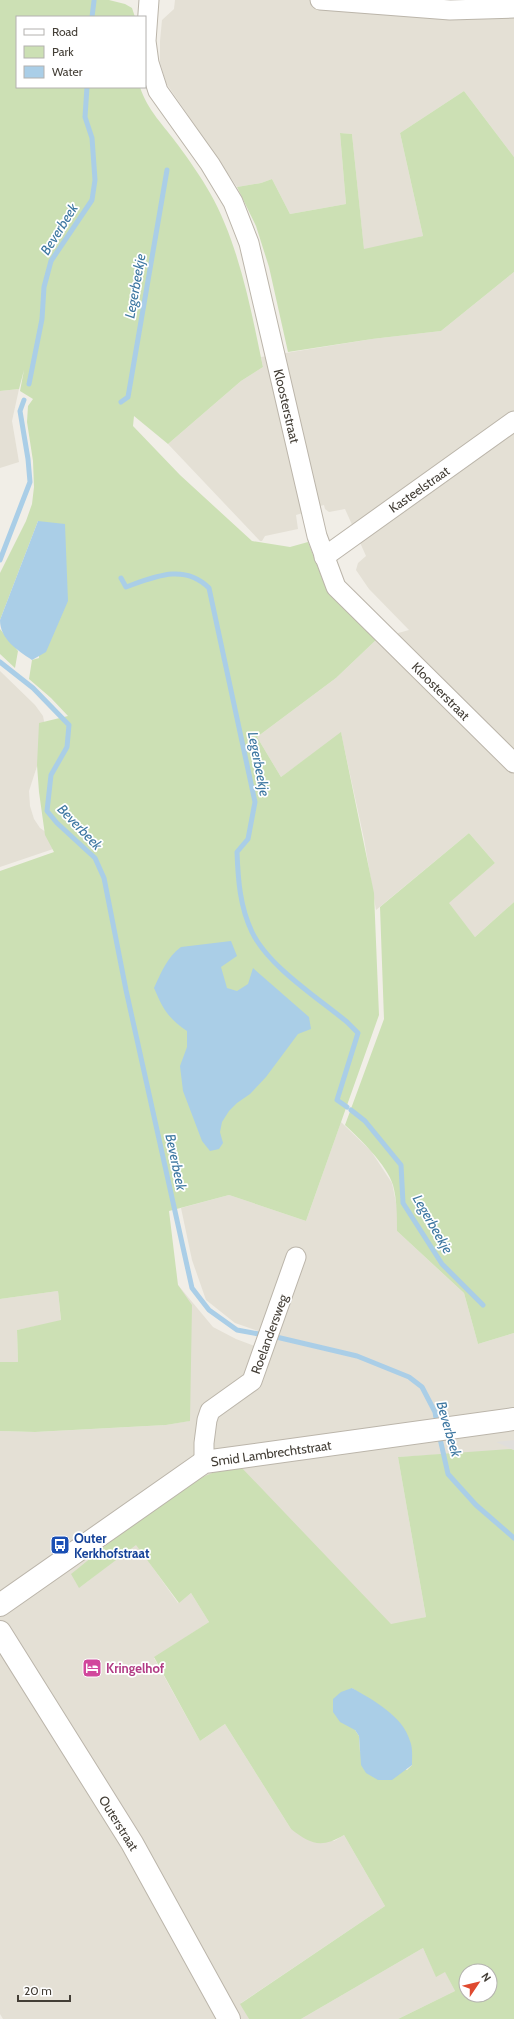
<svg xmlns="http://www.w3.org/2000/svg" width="514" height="2019" font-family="Cabin,sans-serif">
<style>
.residential{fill:#e4e0d5}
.green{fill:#cce0b4;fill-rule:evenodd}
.parking{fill:#e0dedb}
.water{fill:#aacee7}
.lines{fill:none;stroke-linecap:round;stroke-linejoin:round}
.stream{stroke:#aacee7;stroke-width:5}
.minor-casing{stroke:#bbb5aa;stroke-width:21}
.tertiary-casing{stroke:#bbb5aa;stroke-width:24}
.minor{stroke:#fff;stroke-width:19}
.tertiary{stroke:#fff;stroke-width:22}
.labels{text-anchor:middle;stroke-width:3.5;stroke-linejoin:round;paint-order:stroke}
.street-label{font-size:13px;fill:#433e36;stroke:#fff}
.transit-label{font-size:13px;font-weight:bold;fill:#164399;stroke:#fff;text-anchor:start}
.hotel-label{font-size:13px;font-weight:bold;fill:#b23c85;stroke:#fff;text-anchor:start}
.water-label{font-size:14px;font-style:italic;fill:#3d77a1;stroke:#fff}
</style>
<rect width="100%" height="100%" fill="#f1eee7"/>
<g class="residential">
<polygon points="175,0 514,0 514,157 464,91 400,133 423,236 364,250 352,134 340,133 346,204 290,214 272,179 261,183 237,187 166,83 160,62 160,41 162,20 174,9"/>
<polygon points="514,272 514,902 475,937 448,903 495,863 469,833 376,910 364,839 341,733 281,777 257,737 336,678 377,639 409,630 369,589 356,570 358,563 366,556 345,509 329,512 325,509 324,505 303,510 303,513 296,515 298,529 265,536 262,541 260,541 168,444 241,381 263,367 261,357 372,339 441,331"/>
<polygon points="19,389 12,421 19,462 0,468 0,391"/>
<polygon points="0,671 35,705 43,716 45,726 39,760 29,791 30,806 34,819 40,828 65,845 0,867"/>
<polygon points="341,1122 371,1151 392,1183 397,1207 397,1231 464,1293 478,1344 514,1333 514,1450 398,1457 426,1617 391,1625 346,1579 219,1470 79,1588 136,1544 178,1603 191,1593 209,1622 154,1658 200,1741 225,1724 291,1829 334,1841 344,1835 385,1906 241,2003 249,2019 3,2019 0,2014 0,1431 36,1432 166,1425 189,1421 178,1285 213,1327 236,1339 257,1347 258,1331 235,1323 206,1300 192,1260 181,1208 229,1195 306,1221"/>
<polygon points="58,1291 61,1321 17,1330 18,1362 0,1362 0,1299"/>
<polygon points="423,1948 436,1976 445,1971 455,1991 398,2019 301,2019"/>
</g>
<g class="green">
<path d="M 0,0 L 109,0 L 125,4 L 132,8 L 135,17 L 17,17 L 17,87 L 140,87 C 147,110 165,127 178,145 C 189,160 201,177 210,193 C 239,244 251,310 263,367 L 241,381 L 168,444 L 134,416 L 133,426 L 180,475 L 252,541 L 290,547 L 308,542 L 324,583 L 342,607 L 377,639 L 336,678 L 257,737 L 281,777 L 341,732 L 374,893 L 379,1015 L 306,1221 L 229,1195 L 169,1211 L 178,1285 L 192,1305 L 190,1421 L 166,1425 L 35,1432 L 0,1431 L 0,1362 L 18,1362 L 17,1330 L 61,1320 L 58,1291 L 0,1299 L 0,871 L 54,852 L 45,835 L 39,792 L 37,765 L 39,723 L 68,716 L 51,698 L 29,679 L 32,660 L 39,658 L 38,521 L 0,620 L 0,629 L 18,651 L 15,668 L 0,654 L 0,573 L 26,521 L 32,504 L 34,487 L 33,461 L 27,422 L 28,406 L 33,399 L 20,391 L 24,370 L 19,389 L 0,391 Z"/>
<polygon points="464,91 514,157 514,272 441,331 372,339 288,352 269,267 256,226 237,187 261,183 272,179 290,214 346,204 340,133 352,134 364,249 423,236 400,133"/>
<path d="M 469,833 L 495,863 L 449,903 L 475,937 L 514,902 L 514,1333 L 478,1344 L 464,1293 L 397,1231 C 397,1215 397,1200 393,1185 C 387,1165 360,1139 345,1125 L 384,1019 L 380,907 Z"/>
<path d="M 511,1449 L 514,1450 L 514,2019 L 398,2019 L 455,1991 L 445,1972 L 436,1977 L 423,1948 L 301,2019 L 249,2019 L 240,2004 L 385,1906 L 344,1835 C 322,1848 311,1845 291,1829 L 225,1724 L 200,1741 L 154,1657 L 209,1622 L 191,1593 L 179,1603 L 136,1545 L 79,1588 L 71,1574 C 113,1541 168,1489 217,1471 C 225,1468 233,1468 241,1467 L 391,1624 L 426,1617 L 398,1457 ZM 352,1688 L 392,1715 L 412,1765 L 407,1770 L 360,1752 L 359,1736 L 355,1730 ZM 466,1971 L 490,1971 L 490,1995 L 466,1995 Z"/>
</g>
<polygon class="parking" points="514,1440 514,1450 496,1442"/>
<g class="water">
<path d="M 38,521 L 65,524 L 68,601 L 46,652 L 32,660 C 17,650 0,639 0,620 Z"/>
<path d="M 231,941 L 237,956 L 221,967 L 227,988 L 237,991 L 248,984 L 253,968 L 309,1017 L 311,1029 L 298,1034 L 266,1077 L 250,1094 L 237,1103 L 229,1111 L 222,1122 L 220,1132 L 223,1143 L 219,1149 L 210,1151 L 202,1141 L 183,1091 L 180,1066 L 187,1047 L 187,1031 C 168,1018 163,1009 154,988 C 161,973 167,957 181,947 Z"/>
<path d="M 352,1688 C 373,1700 403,1716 410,1741 C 413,1748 412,1758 412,1765 L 392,1780 L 378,1780 L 366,1773 L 361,1765 L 359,1736 L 355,1730 L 340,1722 L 333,1712 L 333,1699 L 341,1692 Z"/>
</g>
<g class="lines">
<g class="stream">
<polyline points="92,17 94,1"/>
<polyline points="29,384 42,319 44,287 51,261 92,200 95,180 92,138 85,117 87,87"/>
<polyline points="121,402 128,397 167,170"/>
<polyline points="0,560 30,482 28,459 20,411 24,400"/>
<path d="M 121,578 L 126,587 C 154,577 184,563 209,588 L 255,802 L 248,839 L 237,852 C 238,880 240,907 252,932 C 268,966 318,998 347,1022 L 358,1033 L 337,1100 L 347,1107"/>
<polyline points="0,662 33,688 69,725 67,747 51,775 47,811 57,823 95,858 104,878 126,990 192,1288 209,1310 237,1330 264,1335"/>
<polyline points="351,1110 365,1121 401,1165 403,1203 442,1264 483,1305"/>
<polyline points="272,1336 357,1356 409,1377 422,1387 435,1412 437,1424"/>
<polyline points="439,1434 448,1474 476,1505 514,1538"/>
</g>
<g class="minor-casing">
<g id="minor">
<polyline points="149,0 146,41 149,63 158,91 210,164 233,202 249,243 317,536 336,587 514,763"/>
<polyline points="320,0 450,10 514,8"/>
<polyline points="324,557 514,421"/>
<polyline points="204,1462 204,1443 207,1420 210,1411 252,1381 296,1257"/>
</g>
</g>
<g class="tertiary-casing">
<g id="tertiary">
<polyline points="0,1605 204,1462 514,1419"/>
<polyline points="0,1632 132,1843 229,2019"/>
</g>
</g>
<use href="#minor" class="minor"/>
<use href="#tertiary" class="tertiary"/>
</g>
<defs>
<g id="bus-square" transform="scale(1)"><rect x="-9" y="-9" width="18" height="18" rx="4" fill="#1a4fb4" stroke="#fff"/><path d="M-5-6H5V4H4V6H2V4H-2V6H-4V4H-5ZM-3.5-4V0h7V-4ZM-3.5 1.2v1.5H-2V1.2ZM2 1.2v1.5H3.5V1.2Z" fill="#fff"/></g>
<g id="hotel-square" transform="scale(1)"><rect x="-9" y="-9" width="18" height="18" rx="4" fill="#d1479c" stroke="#fff"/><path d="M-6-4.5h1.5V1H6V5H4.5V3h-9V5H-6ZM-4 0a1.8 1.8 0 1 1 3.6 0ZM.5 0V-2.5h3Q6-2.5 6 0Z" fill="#fff"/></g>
</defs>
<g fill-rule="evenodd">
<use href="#bus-square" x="60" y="1545"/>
<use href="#hotel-square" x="92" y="1668"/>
</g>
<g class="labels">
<g class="street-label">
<text transform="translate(287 406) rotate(77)" y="5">Kloosterstraat</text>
<text transform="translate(419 489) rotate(-35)" y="5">Kasteelstraat</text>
<text transform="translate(441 691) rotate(45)" y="5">Kloosterstraat</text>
<text transform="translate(269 1334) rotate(-70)" y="5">Roelandersweg</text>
<text transform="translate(271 1453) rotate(-8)" y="5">Smid Lambrechtstraat</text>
<text transform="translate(119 1823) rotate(58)" y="5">Outerstraat</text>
</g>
<g class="transit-label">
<text x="74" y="1543">Outer<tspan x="74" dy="15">Kerkhofstraat</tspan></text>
</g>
<g class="hotel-label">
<text x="106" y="1673">Kringelhof</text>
</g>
<g class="water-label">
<text transform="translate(59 229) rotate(-58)" y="5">Beverbeek</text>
<text transform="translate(135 286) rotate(-80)" y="5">Legerbeekje</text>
<text transform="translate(259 764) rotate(79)" y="5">Legerbeekje</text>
<text transform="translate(80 827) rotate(46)" y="5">Beverbeek</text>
<text transform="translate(176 1162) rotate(78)" y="5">Beverbeek</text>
<text transform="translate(433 1224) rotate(60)" y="5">Legerbeekje</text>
<text transform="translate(449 1429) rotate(74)" y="5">Beverbeek</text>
</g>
</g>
<rect x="16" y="16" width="130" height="72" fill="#ffffff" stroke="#b4b2af"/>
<rect x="24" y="29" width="20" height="6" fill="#ffffff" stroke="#b4b2af"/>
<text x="52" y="36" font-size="12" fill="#433e36">Road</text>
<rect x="24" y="46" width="20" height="12" fill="#cce0b4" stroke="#b4b2af"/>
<text x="52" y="56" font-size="12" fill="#433e36">Park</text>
<rect x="24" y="66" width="20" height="12" fill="#aacee7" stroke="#b4b2af"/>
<text x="52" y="76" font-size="12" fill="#433e36">Water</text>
<g transform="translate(478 1983) rotate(55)"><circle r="19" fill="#ffffff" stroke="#b4b2af"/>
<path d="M0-3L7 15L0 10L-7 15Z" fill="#df4a2f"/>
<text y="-6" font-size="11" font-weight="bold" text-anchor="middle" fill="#433e36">N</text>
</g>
<path d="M18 1995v6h52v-6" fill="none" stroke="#433e36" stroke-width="2"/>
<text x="24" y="1995" font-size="12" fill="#433e36" stroke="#ffffff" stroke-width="3" paint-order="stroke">20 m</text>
</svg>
